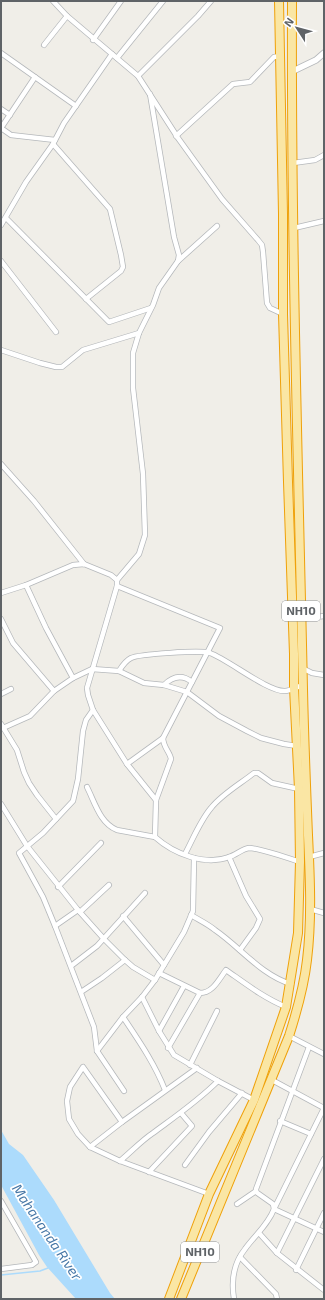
<svg xmlns="http://www.w3.org/2000/svg" width="325" height="1300" font-family="'Exo 2',sans-serif">
<style>
.water{fill:#acdbfc}
.lines{fill:none;stroke-linecap:round;stroke-linejoin:round}
.stream{stroke:#acdbfc;stroke-width:1.5}
.minor-casing{stroke:#b5b8bb;stroke-width:6}
.tertiary-casing{stroke:#b5b8bb;stroke-width:7}
.trunk-casing{stroke:#efa109;stroke-width:10}
.minor{stroke:#fff;stroke-width:4.5}
.tertiary{stroke:#fff;stroke-width:5.5}
.trunk{stroke:#fae6a4;stroke-width:8}
.labels{text-anchor:middle;stroke-width:3.5;stroke-linejoin:round;paint-order:stroke}
.shield{fill:#fff;stroke:#8f9295;stroke-width:1}
.shield-label{font-size:12px;font-weight:bold;fill:#5f6367}
.water-label{font-size:14px;font-style:italic;fill:#4576a6;stroke:#fff}
</style>
<rect width="100%" height="100%" fill="#f0eee8"/>
<polygon class="water" points="1,1130 9,1144 23,1155 54,1200 110,1293 115,1299 76,1299 47,1267 39,1255 1,1185"/>
<g class="lines">
<polyline class="stream" points="1,1275 40,1271 48,1268"/>
<g class="minor-casing">
<g id="minor">
<polyline points="53,1 67,16 138,76 178,138 222,199 258,240 262,245 263,252 267,303 270,308 283,314"/>
<polyline points="93,40 121,1"/>
<polyline points="44,45 67,16"/>
<polyline points="1,53 76,106"/>
<polyline points="117,58 163,1"/>
<polyline points="138,76 198,16 211,1"/>
<polyline points="1,109 10,115"/>
<polyline points="1,128 35,77"/>
<polyline points="1,128 11,135 55,140"/>
<polyline points="176,136 233,84 250,82 274,57 280,56"/>
<polyline points="53,144 110,209 121,255 123,267 121,271 86,299"/>
<polyline points="293,163 315,160 324,155"/>
<polyline points="6,218 109,322 151,308"/>
<polyline points="1,225 26,182 53,144 64,123 112,54"/>
<polyline points="294,228 324,221"/>
<polyline points="1,261 56,332"/>
<polyline points="178,261 217,226"/>
<polyline points="1,350 40,363 56,367 62,367 83,350 139,333"/>
<polyline points="1,464 34,501 84,564"/>
<polyline points="117,580 139,554 145,535 143,474 133,388 133,353 139,333 153,305 159,288 178,261 179,255 174,237 150,94"/>
<polyline points="26,585 46,628 73,678"/>
<path d="M 117,586 L 220,628 L 163,738 C 163,747 170,752 171,759 L 156,800"/>
<path d="M 1,593 L 26,585 L 73,565 L 84,564 L 111,575 L 117,580 L 117,586 L 87,688 L 88,695 L 93,710 L 127,764 L 156,800 L 155,837 C 174,854 205,866 229,857 C 236,855 242,849 249,848 C 257,848 291,859 300,862"/>
<polyline points="1,619 13,643 54,691"/>
<polyline points="301,619 324,616"/>
<polyline points="302,668 312,673 324,675"/>
<path d="M 119,671 C 122,666 125,661 131,658 C 139,654 201,650 210,653 C 229,660 268,692 285,691 C 290,691 297,687 303,685"/>
<path d="M 164,685 C 173,676 182,674 192,682"/>
<polyline points="1,694 11,689"/>
<polyline points="93,710 86,720 83,731 78,779 73,801 43,833 19,853 43,897 55,926 94,1027 97,1051 124,1091"/>
<polyline points="1,724 17,750 24,772 29,783 37,795 56,819"/>
<polyline points="3,728 30,716 54,691 73,678 92,669 119,671 144,683 164,685 187,692 219,716 247,731 261,738 284,744 297,746"/>
<polyline points="127,764 163,738"/>
<path d="M 87,787 C 95,803 100,823 117,830 L 155,837"/>
<polyline points="1,804 27,846 78,910 104,939 125,960 133,967 155,980"/>
<path d="M 185,854 C 193,839 200,821 211,808 C 222,794 240,784 254,773 L 258,773 L 272,783 L 299,789"/>
<polyline points="229,857 246,896 260,919 256,928 240,950"/>
<polyline points="309,857 324,853"/>
<polyline points="58,887 101,843"/>
<polyline points="310,909 324,913"/>
<polyline points="80,912 109,885"/>
<path d="M 191,915 C 199,920 208,924 215,930 C 240,947 261,975 291,984"/>
<polyline points="123,916 164,965"/>
<polyline points="55,926 78,910"/>
<polyline points="71,966 97,946 145,893"/>
<path d="M 159,973 L 200,993 C 213,993 219,979 226,970 C 246,984 264,998 286,1007"/>
<polyline points="81,992 102,978 125,960"/>
<polyline points="142,997 159,1031 174,1055 218,1081 254,1100"/>
<path d="M 123,1017 C 139,1041 155,1064 165,1090"/>
<polyline points="159,1031 184,986"/>
<polyline points="289,1036 324,1054"/>
<polyline points="168,1048 200,993"/>
<polyline points="97,1051 123,1017 142,997 155,980 184,932 193,911 194,858"/>
<polyline points="190,1065 217,1011"/>
<polyline points="272,1080 324,1108"/>
<polyline points="324,1108 274,1209 324,1232"/>
<polyline points="280,1121 311,1134"/>
<polyline points="122,1122 83,1067 70,1087 67,1101 69,1119 78,1134 90,1147 120,1161 209,1194"/>
<polyline points="90,1147 122,1122 197,1068"/>
<path d="M 120,1161 C 131,1152 141,1141 153,1133 C 176,1116 198,1101 218,1081"/>
<polyline points="185,1165 209,1132 242,1093"/>
<polyline points="149,1172 192,1126 181,1113"/>
<polyline points="1,1201 36,1262 32,1265 1,1269"/>
<polyline points="237,1204 256,1191"/>
<polyline points="259,1233 277,1253 324,1290"/>
<polyline points="277,1253 324,1159"/>
<polyline points="240,1257 276,1294 277,1299"/>
<polyline points="296,1270 324,1213"/>
<path d="M 234,1299 C 231,1281 233,1264 245,1249 C 255,1235 268,1225 274,1209 L 273,1204 L 256,1192 L 256,1189 L 309,1047"/>
</g>
</g>
<g class="tertiary-casing">
<polyline id="tertiary" points="291,72 316,60 324,53"/>
</g>
<g class="trunk-casing">
<g id="trunk">
<polyline points="169,1299 209,1194 254,1100 286,1007 298,933 300,862 299,789 294,688 294,654 288,482 283,314 283,214 279,1"/>
<path d="M 181,1299 L 289,1036 C 297,1011 304,987 307,960 C 312,919 310,877 308,835 C 306,787 304,738 303,689 C 298,460 291,231 292,1"/>
</g>
</g>
<use href="#minor" class="minor"/>
<use href="#tertiary" class="tertiary"/>
<use href="#trunk" class="trunk"/>
</g>
<g class="labels">
<g class="shield">
<rect x="282" y="601" width="38" height="20" rx="3"/>
<rect x="181" y="1242" width="38" height="20" rx="3"/>
</g>
<g class="shield-label">
<text x="301" y="615">NH10</text>
<text x="200" y="1256">NH10</text>
</g>
<g class="water-label">
<text transform="translate(47 1232) rotate(56)" y="5">Mahananda River</text>
</g>
</g>
<rect width="325" height="1300" fill="none" stroke="#5f6367" stroke-width="4"/>
<g transform="translate(297 28) rotate(306)" stroke="#ffffff" stroke-width="3" paint-order="stroke">
<path d="M0-3L7 15L0 10L-7 15Z" fill="#5f6367"/>
<text y="-6" font-size="11" font-weight="bold" text-anchor="middle" fill="#5f6367">N</text>
</g>
</svg>
